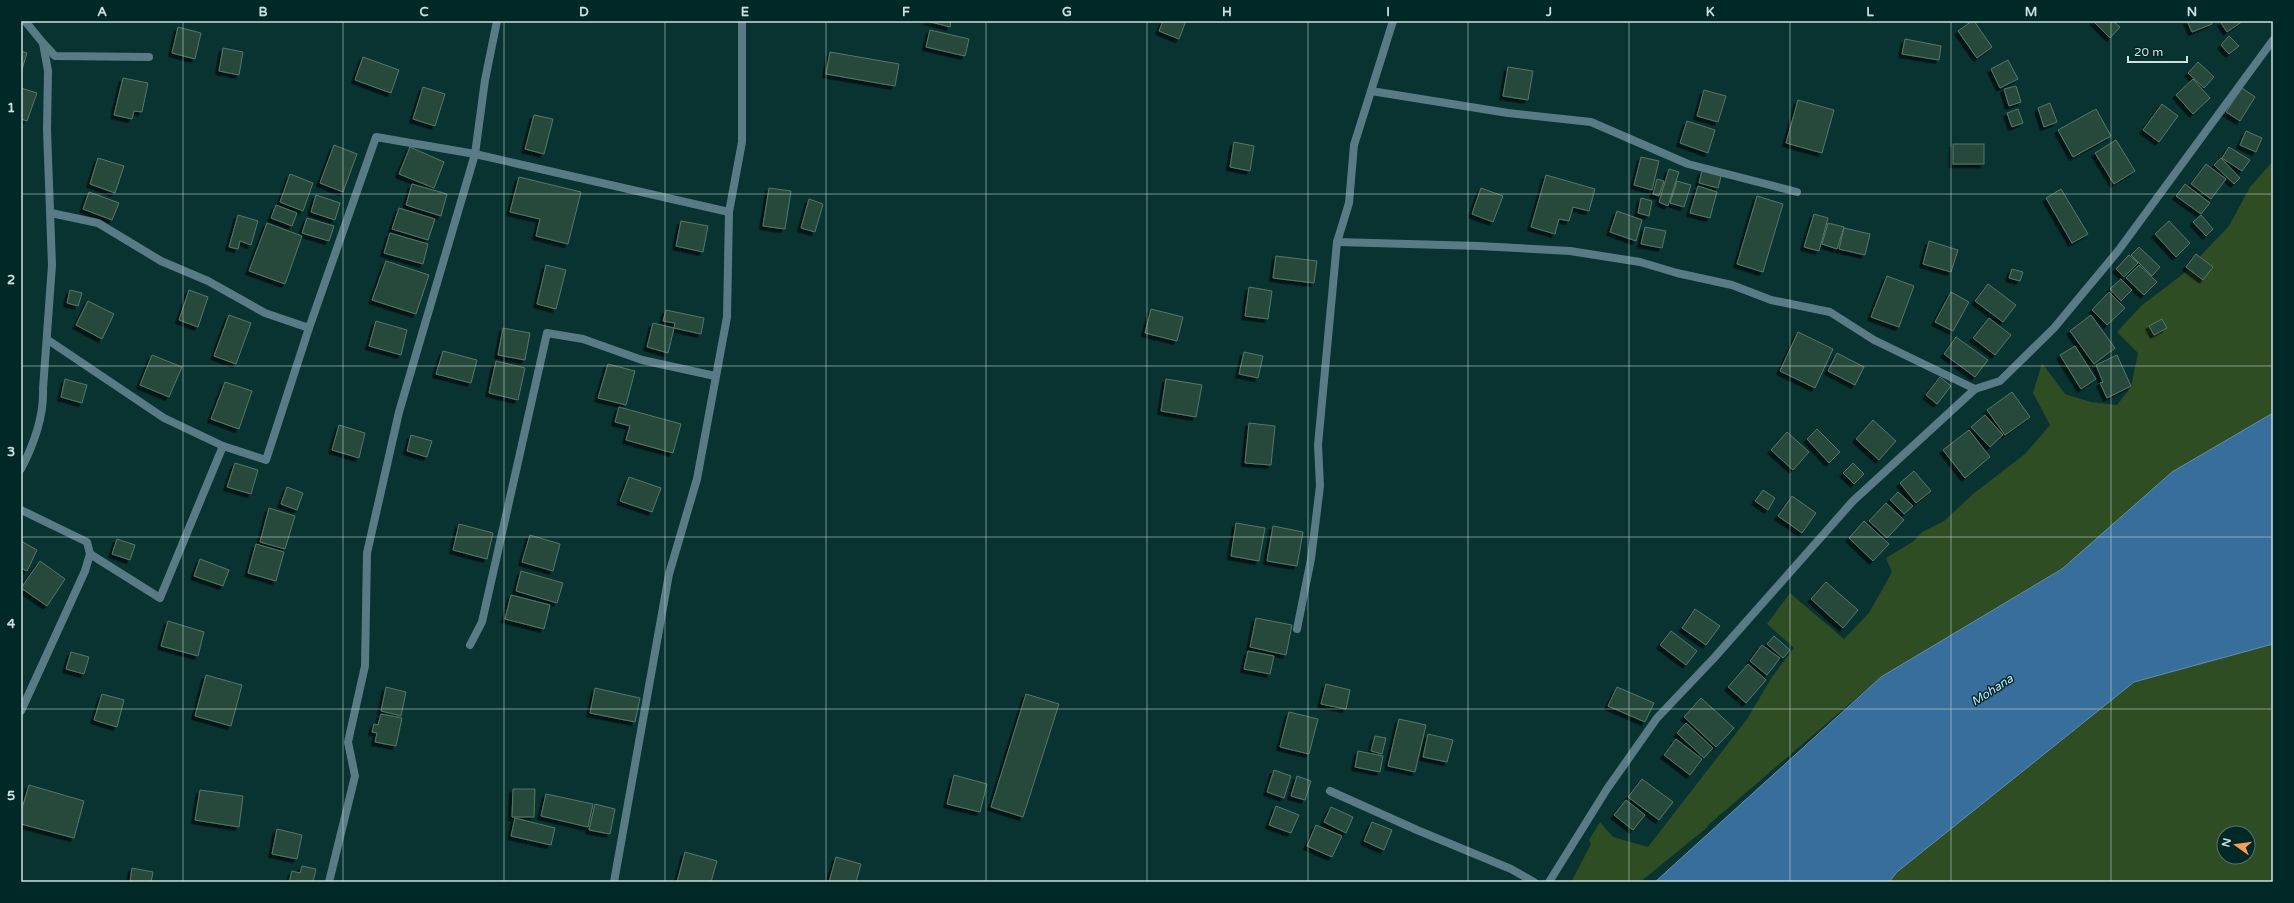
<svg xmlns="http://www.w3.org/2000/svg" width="2294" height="903" font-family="'Varela Round',sans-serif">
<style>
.green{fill:#2e4d23;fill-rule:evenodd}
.water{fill:#386e9b;stroke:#6590b0}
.building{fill:#28483a;stroke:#567768;filter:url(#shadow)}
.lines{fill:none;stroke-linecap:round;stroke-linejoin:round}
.service{stroke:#597b85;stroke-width:8}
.minor{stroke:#597b85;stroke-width:8}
.grid{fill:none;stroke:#cde1e0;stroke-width:1;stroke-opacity:0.55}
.labels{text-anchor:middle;stroke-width:3;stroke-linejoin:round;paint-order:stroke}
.water-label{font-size:12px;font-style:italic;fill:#c6e4ff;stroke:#002827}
.neatline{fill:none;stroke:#cde1e0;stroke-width:1.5}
.grid-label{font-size:13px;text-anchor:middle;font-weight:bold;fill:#cde1e0}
</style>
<defs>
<filter id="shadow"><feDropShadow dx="-3.5" dy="3.5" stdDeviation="0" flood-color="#0009"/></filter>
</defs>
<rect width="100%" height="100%" fill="#083331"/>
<g class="green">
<polygon points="2272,162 2273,413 2172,472 2062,569 1881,677 1707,826 1709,826 1640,882 1571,882 1591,844 1589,840 1600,822 1613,837 1648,847 1747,719 1772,677 1794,648 1767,624 1790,593 1844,639 1869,613 1892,572 1886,558 1914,541 1922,532 1944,521 1973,494 2025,454 2050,425 2033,393 2042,363 2065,394 2091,402 2117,405 2131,387 2138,353 2117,332 2142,305 2183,274 2229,226 2250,187"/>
<path d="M 2273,644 L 2273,882 L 1889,882 L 1897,872 L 2134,682 ZM 2224,833 L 2248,833 L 2248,857 L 2224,857 Z"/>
</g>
<polygon class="water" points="2273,413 2273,644 2134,682 1897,872 1889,882 1655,882 1881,677 2062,569 2172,472"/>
<g class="building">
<polygon points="927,21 951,21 950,27"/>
<polygon points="1163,21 1186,21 1179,39 1159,31"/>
<polygon points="1972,21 1974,21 1992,47 1977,58 1958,31"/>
<polygon points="2093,21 2113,21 2120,27 2110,38"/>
<polygon points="2187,21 2211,21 2212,24 2192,32"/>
<polygon points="2223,21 2243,21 2227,32 2221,23"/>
<polygon points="178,27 201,33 195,59 172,53"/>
<polygon points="930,30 969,39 965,56 926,47"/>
<polygon points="2229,36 2239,46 2229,54 2221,45"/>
<polygon points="1905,39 1941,46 1939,60 1902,54"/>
<polygon points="223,48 243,52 239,75 219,71"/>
<polygon points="21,51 27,53 21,73"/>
<polygon points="830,52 899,64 895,86 826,74"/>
<polygon points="363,57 399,70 391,93 355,80"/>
<polygon points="2008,60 2018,79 2000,88 1991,69"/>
<polygon points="2198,62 2214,77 2204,88 2188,73"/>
<polygon points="1508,67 1533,71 1528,100 1503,96"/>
<polygon points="123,78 148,83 142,112 134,111 132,119 114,115"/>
<polygon points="2193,79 2210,98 2193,114 2176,95"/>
<polygon points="2016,86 2021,102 2009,106 2004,89"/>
<polygon points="423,87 445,94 435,126 413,119"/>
<polygon points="21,88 37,93 27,121 21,119"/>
<polygon points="2242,88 2255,97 2240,121 2226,112"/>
<polygon points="1704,90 1726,96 1718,122 1697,116"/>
<polygon points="1798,100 1834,110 1822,153 1786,143"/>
<polygon points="2050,103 2057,122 2044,127 2038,108"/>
<polygon points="2162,104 2178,116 2159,142 2143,130"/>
<polygon points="2018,109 2023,123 2012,127 2007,113"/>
<polygon points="2096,109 2111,136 2073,157 2058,130"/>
<polygon points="534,115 553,119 544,154 525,149"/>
<polygon points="1687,121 1715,130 1708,153 1680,143"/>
<polygon points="2246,131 2262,138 2256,152 2240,145"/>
<polygon points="2116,140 2135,171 2114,184 2095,153"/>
<polygon points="1234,142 1254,146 1250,171 1230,167"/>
<rect x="1953" y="144" width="31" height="20"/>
<polygon points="334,145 357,154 343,192 320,183"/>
<polygon points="410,147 444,162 434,188 399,174"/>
<polygon points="2229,147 2250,160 2242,171 2222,158"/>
<polygon points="1641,157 1659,161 1652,190 1634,185"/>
<polygon points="98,158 124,166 115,193 90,184"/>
<polygon points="2221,158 2240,178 2234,184 2214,165"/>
<polygon points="2206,164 2226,179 2211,199 2191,184"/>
<polygon points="1669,169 1679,172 1668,206 1659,202"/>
<polygon points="1702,171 1721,176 1718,188 1699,183"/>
<polygon points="290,174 313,183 303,211 280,202"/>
<polygon points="1546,175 1595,189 1589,211 1573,207 1569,221 1559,219 1555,234 1531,227"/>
<polygon points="519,177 581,192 568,244 536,236 540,219 510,212"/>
<polygon points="1657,179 1664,181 1659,196 1653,194"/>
<polygon points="1677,181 1691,185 1684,207 1670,203"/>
<polygon points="412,184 447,194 441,216 406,205"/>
<polygon points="2185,184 2210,203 2201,214 2176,196"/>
<polygon points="1698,186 1717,192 1710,218 1690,213"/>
<polygon points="769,188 791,191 785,229 763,226"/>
<polygon points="1481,188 1503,196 1493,222 1472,214"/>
<polygon points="2061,189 2088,234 2072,243 2046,198"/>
<polygon points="89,192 119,203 112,220 83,209"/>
<polygon points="316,195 340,203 335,220 311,212"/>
<polygon points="1757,196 1783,204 1763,272 1737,264"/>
<polygon points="1641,198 1652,201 1649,216 1638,213"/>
<polygon points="809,199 823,204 815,232 801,228"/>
<polygon points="276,205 297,213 292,226 271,218"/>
<polygon points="399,208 435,219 428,240 392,229"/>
<polygon points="1617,211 1642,220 1636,241 1610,232"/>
<polygon points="1814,214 1828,218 1819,251 1804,247"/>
<polygon points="238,215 258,221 251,245 240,241 238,249 229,247"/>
<polygon points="2201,215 2213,229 2206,236 2193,222"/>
<polygon points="307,218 334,226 329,241 302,233"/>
<polygon points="681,221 708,226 703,252 676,246"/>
<polygon points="2169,221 2190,243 2176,257 2155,234"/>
<polygon points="267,223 302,236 285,284 249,271"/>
<polygon points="1828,223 1844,227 1837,249 1822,244"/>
<polygon points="1645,227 1666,231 1662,248 1641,244"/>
<polygon points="1844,228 1870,234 1865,255 1839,249"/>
<polygon points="390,233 428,244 423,264 384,253"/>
<polygon points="1929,241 1958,250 1951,272 1923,264"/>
<polygon points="2139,247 2160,267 2152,276 2131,255"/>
<polygon points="2196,254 2213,267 2203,280 2186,267"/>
<polygon points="2129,255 2138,263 2124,277 2116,269"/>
<polygon points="1276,256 1317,261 1314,283 1273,278"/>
<polygon points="386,261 429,275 416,314 372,300"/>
<polygon points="546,265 566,270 556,309 537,304"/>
<polygon points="2139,265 2157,282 2144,295 2126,278"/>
<polygon points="2012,269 2023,272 2020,281 2009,278"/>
<polygon points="1887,276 1914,286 1899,327 1871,317"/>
<polygon points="2121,279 2132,290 2121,301 2110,289"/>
<polygon points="1988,284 2016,305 2003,322 1975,301"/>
<polygon points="1249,287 1272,291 1268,319 1245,316"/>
<polygon points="70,290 82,293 78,306 67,303"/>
<polygon points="189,290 208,297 198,327 179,320"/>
<polygon points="1951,292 1969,302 1953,331 1935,322"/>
<polygon points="2109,292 2125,308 2107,325 2092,310"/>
<polygon points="88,301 114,314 102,339 76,325"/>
<polygon points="1151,309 1183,317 1177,341 1145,333"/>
<polygon points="666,310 704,318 701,334 674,328 675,323 663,321"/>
<polygon points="229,315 251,323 236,364 214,356"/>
<polygon points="2091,315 2115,348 2094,364 2070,331"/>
<polygon points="1989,318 2011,335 1995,355 1973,338"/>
<polygon points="2162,319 2167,328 2154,335 2149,326"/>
<polygon points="376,321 407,330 401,355 369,346"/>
<polygon points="653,323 674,328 668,353 647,347"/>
<polygon points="503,328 530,333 525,360 498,355"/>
<polygon points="1798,332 1833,349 1815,388 1780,371"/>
<polygon points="1956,337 1988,360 1975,377 1944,354"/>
<polygon points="2075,346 2096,379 2081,389 2060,355"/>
<polygon points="443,351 477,360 471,383 436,374"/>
<polygon points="1244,352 1263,356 1258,378 1239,374"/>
<polygon points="1837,353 1864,367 1855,385 1828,371"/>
<polygon points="152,355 182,367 169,397 140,385"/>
<polygon points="2117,355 2131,386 2107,398 2100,383 2103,382 2096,365"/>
<polygon points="496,361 525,368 518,400 489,393"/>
<polygon points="608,364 635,371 626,405 598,398"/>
<polygon points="1940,377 1951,386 1937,404 1926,395"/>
<polygon points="65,379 87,385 82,403 61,397"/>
<polygon points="1166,379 1202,385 1196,417 1161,411"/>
<polygon points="225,382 252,391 239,429 211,419"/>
<polygon points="2012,392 2030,417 2005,435 1987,410"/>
<polygon points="619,407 681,424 673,453 626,440 630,426 615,422"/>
<polygon points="1985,415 2003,435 1990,447 1971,427"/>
<polygon points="1873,420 1896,441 1879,460 1856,439"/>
<polygon points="1249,423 1275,426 1271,465 1245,463"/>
<polygon points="339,425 365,433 359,458 332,450"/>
<polygon points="1817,429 1840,452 1829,463 1807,439"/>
<polygon points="1969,430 1990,457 1965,478 1943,450"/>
<polygon points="1787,432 1809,452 1793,470 1771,450"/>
<polygon points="411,435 432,441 427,457 407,451"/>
<polygon points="235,463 258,470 251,494 227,487"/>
<polygon points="1853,463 1864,474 1854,484 1843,473"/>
<polygon points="1914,471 1931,491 1916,503 1900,483"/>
<polygon points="629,477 661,488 652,512 620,501"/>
<polygon points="287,487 303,493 297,510 281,504"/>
<polygon points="1763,490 1775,498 1768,510 1755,501"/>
<polygon points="1898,492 1913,506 1904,514 1890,500"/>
<polygon points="1792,496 1816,513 1802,533 1778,516"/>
<polygon points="1886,503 1904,520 1887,538 1869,521"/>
<polygon points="269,508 295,516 285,549 260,542"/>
<polygon points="1864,521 1889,544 1873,561 1849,538"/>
<polygon points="1236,523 1265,528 1259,561 1231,556"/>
<polygon points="459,524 493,533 487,559 453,550"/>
<polygon points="1273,526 1303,532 1297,566 1267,561"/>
<polygon points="530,535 560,544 553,571 522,562"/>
<polygon points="117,539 135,545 130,560 112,554"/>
<polygon points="21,541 37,550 27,571 21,568"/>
<polygon points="256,544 284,552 276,581 248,573"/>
<polygon points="200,559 229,570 223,586 194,576"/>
<polygon points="40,561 65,579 47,606 21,588"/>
<polygon points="521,571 563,583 557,603 516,591"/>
<polygon points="1826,582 1858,610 1843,628 1811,599"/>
<polygon points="511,595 550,605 544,629 505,619"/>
<polygon points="1695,609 1720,626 1706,645 1682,628"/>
<polygon points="1256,618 1292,625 1286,655 1250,647"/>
<polygon points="168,621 204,632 198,656 161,646"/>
<polygon points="1671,631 1697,651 1686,665 1660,645"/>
<polygon points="1774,636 1790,650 1783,658 1767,644"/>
<polygon points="1762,645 1780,658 1767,675 1750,661"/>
<polygon points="1248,651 1274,656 1270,674 1244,669"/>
<polygon points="71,652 89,657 84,674 66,669"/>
<polygon points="1748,664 1766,680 1746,703 1728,687"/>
<polygon points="206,675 242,685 231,726 195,716"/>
<polygon points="1326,684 1350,690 1346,709 1321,704"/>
<polygon points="386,687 406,692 401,716 381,711"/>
<polygon points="1617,687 1654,703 1645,722 1608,706"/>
<polygon points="595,688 640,698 635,722 590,713"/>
<polygon points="102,694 124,700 117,727 94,720"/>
<polygon points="1026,694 1059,704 1023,817 991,807"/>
<polygon points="1701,698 1734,728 1716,747 1684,717"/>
<polygon points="1289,712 1318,719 1309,754 1280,747"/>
<polygon points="381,714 402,718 396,746 375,742 377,733 372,732 374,724 378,725"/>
<polygon points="1399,719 1426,725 1415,772 1388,766"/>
<polygon points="1686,723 1713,748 1704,758 1677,733"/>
<polygon points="1428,734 1453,740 1447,762 1423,757"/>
<polygon points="1375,736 1386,738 1382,754 1371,751"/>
<polygon points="1676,739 1702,759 1690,775 1664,755"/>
<polygon points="1358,751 1383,756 1380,772 1355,767"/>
<polygon points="1274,770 1291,776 1284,798 1267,792"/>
<polygon points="954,775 987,784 980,812 947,804"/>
<polygon points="1297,776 1311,781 1305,800 1291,796"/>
<polygon points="1642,779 1673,802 1659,820 1628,797"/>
<polygon points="29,785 84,801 74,838 21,824 21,812"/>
<polygon points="513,789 535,789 534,817 512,817"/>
<polygon points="200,790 243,796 239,827 195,820"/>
<polygon points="546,794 593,804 588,827 541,816"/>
<polygon points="1626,800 1645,815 1633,830 1614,815"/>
<polygon points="595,804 615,809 610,834 589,830"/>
<polygon points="1276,806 1299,815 1291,833 1269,825"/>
<polygon points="1331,807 1353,817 1346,833 1324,822"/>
<polygon points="515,818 555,828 551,845 511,836"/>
<polygon points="1372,822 1392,830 1384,850 1364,841"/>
<polygon points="1316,825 1342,836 1332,857 1307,846"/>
<polygon points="277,829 302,835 297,859 272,854"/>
<polygon points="685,852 717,861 711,882 677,882"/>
<polygon points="836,857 861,864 856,882 829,882"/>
<polygon points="302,866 316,869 313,882 289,882 292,871 300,873"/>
<polygon points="132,868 153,872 151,882 130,882"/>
</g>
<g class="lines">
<polyline class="service" points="43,43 55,56 149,57"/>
<g class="minor">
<polyline points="1371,91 1508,113 1591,122 1688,164 1797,192"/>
<polyline points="51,213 98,223 161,261 208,281 265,313 309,328"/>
<polyline points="1337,242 1479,246 1570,251 1640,262 1677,273 1732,285 1771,300 1830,312 1874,340 1975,389"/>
<polyline points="48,340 164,418 223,446"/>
<path d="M 21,469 C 34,444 44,417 43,389 L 52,265 L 47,130 L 48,71 L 43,43 L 25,21"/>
<polyline points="21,510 87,542 90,554 85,571 21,711"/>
<polyline points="90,554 160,598 223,446 266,460 309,328 376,137 475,154 729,212"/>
<polyline points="1297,629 1311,559 1320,486 1318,445 1337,242 1349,203 1354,145 1393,21"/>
<polyline points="470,645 482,622 547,333 583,339 642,360 715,376"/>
<polyline points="1330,791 1417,830 1511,869 1534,882"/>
<polyline points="329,882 355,776 348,742 365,666 367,553 399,412 475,154 485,80 497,21"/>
<polyline points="614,882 669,574 697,479 727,317 729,212 742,142 742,21"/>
<polyline points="1549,882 1607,789 1657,718 1714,658 1853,501 1975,389 2000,381 2054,328 2118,251 2273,40"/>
</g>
</g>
<path class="grid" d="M 183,21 L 183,882M 343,21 L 343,882M 504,21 L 504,882M 665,21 L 665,882M 826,21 L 826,882M 986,21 L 986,882M 1147,21 L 1147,882M 1308,21 L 1308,882M 1468,21 L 1468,882M 1629,21 L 1629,882M 1790,21 L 1790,882M 1951,21 L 1951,882M 2111,21 L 2111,882M 21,194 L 2273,194M 21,366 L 2273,366M 21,537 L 2273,537M 21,709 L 2273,709"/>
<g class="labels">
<g class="water-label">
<text transform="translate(1992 690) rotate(-33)" y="4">Mohana</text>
</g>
</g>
<rect width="2294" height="903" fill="none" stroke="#002827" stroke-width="44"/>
<g transform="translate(2236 845) rotate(284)"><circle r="19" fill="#002827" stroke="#527271"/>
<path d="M0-3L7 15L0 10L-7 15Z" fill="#fc9d53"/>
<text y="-6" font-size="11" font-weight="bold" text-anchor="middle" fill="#cde1e0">N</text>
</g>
<path d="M2128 56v6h59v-6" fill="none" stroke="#cde1e0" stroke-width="2"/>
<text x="2134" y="56" font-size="12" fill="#cde1e0" stroke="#002827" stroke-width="3" paint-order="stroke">20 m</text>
<rect x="22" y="22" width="2250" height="859" class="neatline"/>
<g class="grid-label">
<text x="102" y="16">A</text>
<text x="263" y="16">B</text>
<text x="424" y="16">C</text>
<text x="584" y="16">D</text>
<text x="745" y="16">E</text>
<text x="906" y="16">F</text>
<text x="1067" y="16">G</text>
<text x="1227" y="16">H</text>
<text x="1388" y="16">I</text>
<text x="1549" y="16">J</text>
<text x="1710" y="16">K</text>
<text x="1870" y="16">L</text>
<text x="2031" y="16">M</text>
<text x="2192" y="16">N</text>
<text x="11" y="112">1</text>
<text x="11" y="284">2</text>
<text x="11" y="456">3</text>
<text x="11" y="628">4</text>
<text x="11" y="800">5</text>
</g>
</svg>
